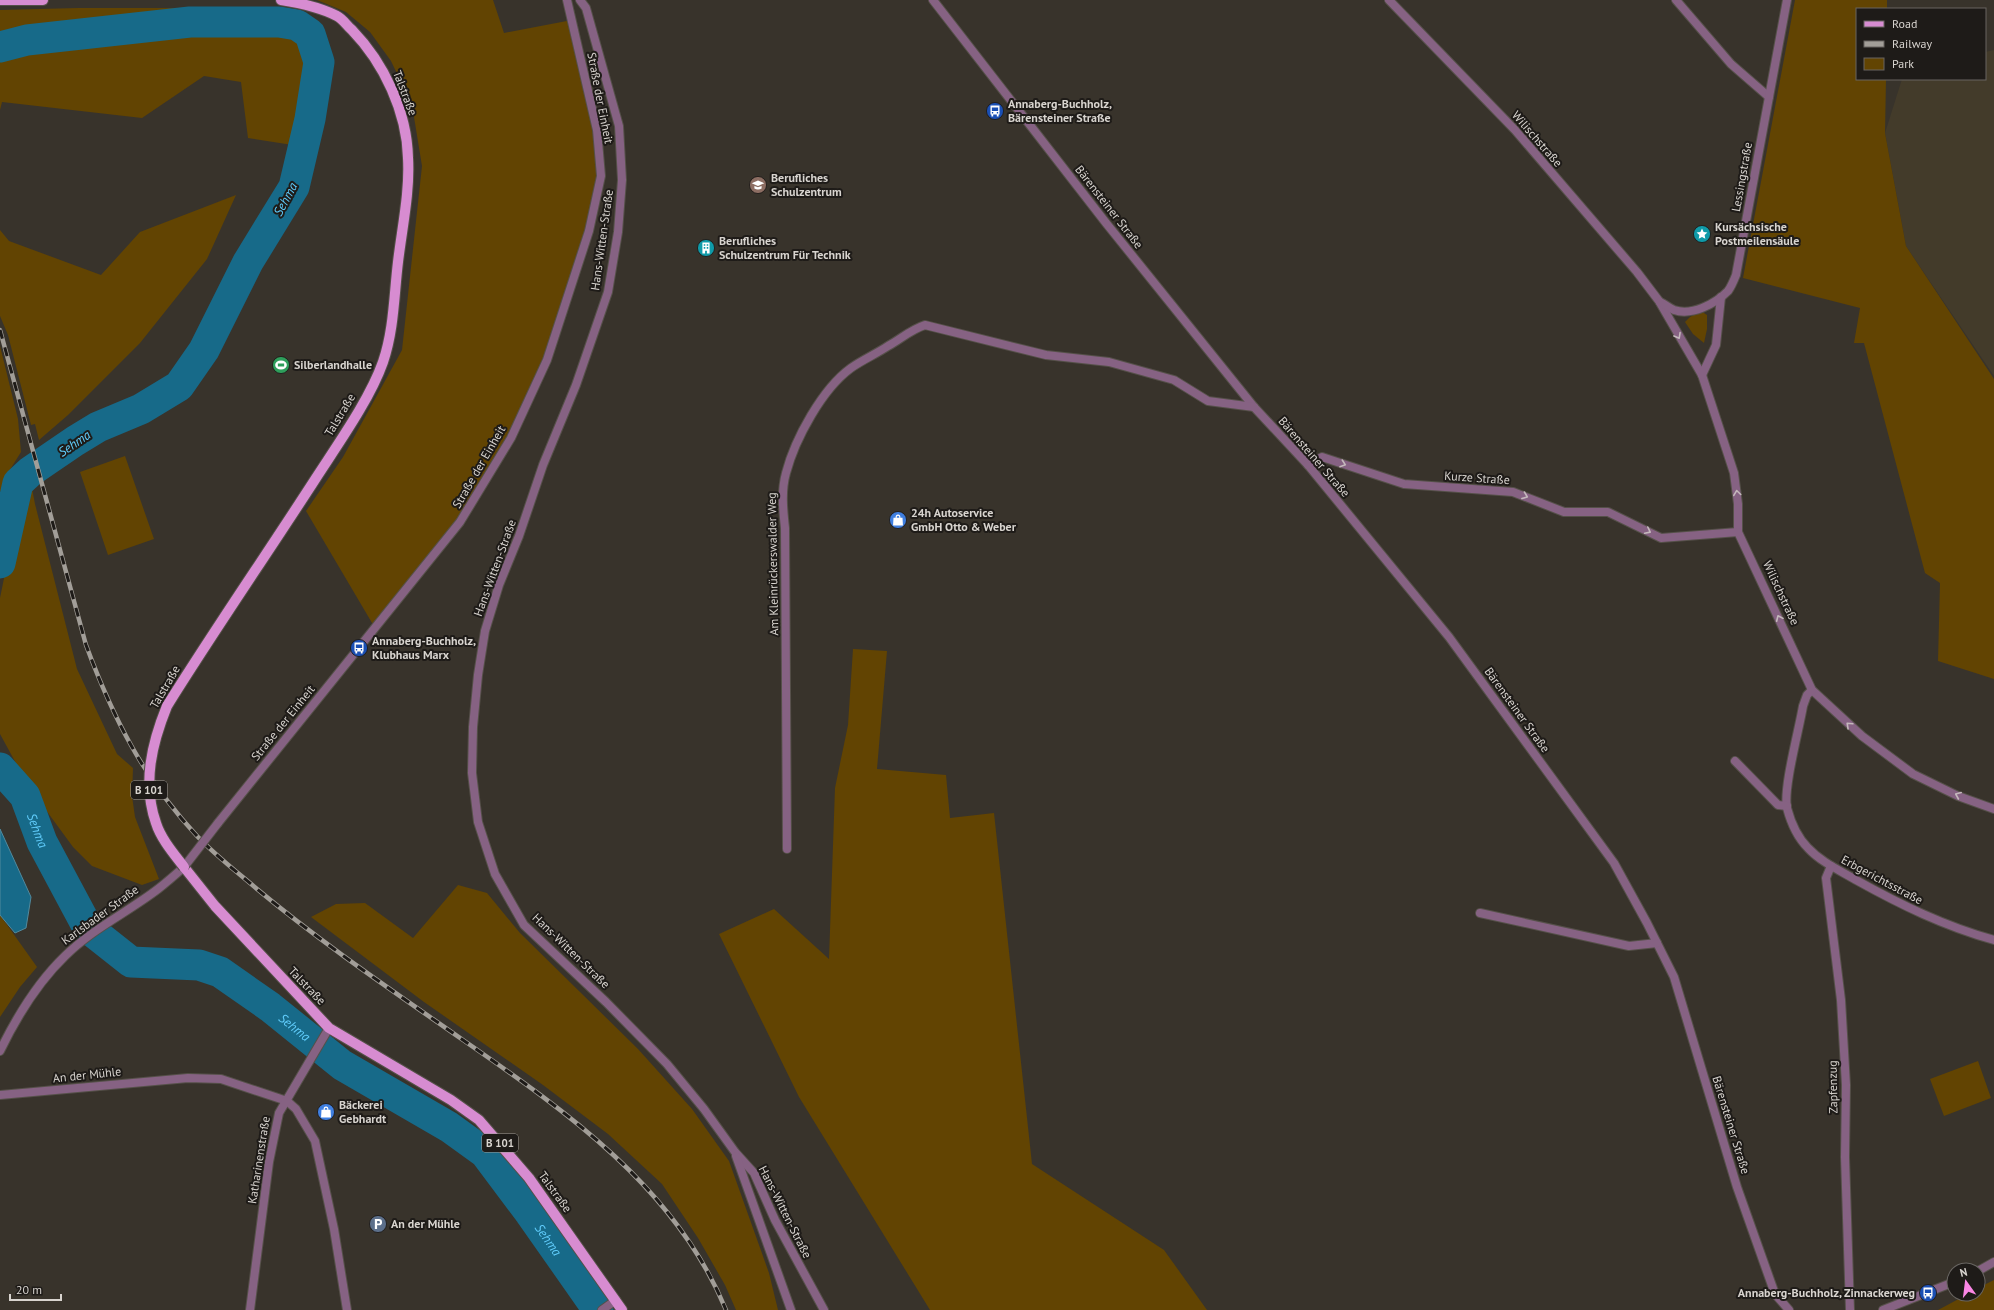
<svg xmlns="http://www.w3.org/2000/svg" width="1994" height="1310" font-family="'PT Sans',sans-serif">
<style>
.industrial{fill:#433b2a}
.green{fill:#624402}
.water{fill:#176a89;stroke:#518a9e}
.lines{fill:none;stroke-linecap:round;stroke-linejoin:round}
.river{stroke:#176a89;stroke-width:31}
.street-casing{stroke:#555049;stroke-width:10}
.primary-casing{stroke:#555049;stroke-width:12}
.street{stroke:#866283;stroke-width:8}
.primary{stroke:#d78cd1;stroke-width:10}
.rail-casing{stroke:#a29e98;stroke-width:4.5}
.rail{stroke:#1e1b18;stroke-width:3;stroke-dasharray:9;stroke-linecap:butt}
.street-bridge-casing{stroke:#555049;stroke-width:10;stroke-linecap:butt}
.primary-bridge-casing{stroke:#555049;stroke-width:12;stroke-linecap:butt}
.street-bridge{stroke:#866283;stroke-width:8}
.primary-bridge{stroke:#d78cd1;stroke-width:10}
.oneway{stroke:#c4b8bc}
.labels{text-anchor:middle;stroke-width:4;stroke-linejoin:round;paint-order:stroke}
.shield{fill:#1e1b18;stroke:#a09c98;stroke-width:1}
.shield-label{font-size:11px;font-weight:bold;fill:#d8d4cf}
.street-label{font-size:12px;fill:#d8d4cf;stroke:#1e1b18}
.poi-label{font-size:12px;font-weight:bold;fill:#d8d4cf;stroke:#1e1b18;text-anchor:start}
.water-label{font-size:13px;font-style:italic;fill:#60ccfb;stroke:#1e1b18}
</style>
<rect width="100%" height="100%" fill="#38332b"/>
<polygon class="industrial" points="1994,50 1994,376 1906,246 1885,133 1902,79 1985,79 1985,52"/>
<g class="green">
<polygon points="317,0 493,0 504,33 572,20 597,130 601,176 589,231 547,360 511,438 460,522 375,628 306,511 343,457 402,350 422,166 414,117 401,82 391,61 370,32 346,12"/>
<polygon points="1795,0 1887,0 1887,9 1857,9 1857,79 1886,79 1885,133 1906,246 1994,379 1994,679 1938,661 1940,583 1925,573 1864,343 1854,343 1860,308 1743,278"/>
<polygon points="78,8 201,8 280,13 292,19 301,33 317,49 299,146 248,138 241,82 204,76 142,118 2,102 0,110 0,10"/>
<polygon points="236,195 207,259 140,343 68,415 39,440 35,424 31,425 8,335 0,316 0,230 9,241 101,275 140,232"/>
<polygon points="1701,311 1707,315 1707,329 1704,343 1693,334 1685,322 1690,317"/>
<polygon points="0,346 18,419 21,452 6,476 0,493"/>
<polygon points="125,456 154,539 108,555 80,472"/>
<polygon points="30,478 35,504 77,669 117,754 133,768 132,796 135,817 159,879 142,885 92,866 73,847 29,787 0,734 0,598 23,485"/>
<polygon points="853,649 887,651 877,769 946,775 950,818 994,813 1032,1164 1164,1250 1207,1310 930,1310 799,1097 719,934 774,909 829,959 835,788 848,725"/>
<polygon points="458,885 487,893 520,933 638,1049 692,1109 729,1161 769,1273 778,1310 736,1310 725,1285 698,1238 662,1184 608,1134 543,1085 424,1002 311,917 336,904 365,903 413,938"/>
<polygon points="0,915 37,967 20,987 0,1017"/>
<polygon points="1978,1061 1991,1098 1944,1116 1930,1079"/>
<polygon points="1994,1280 1994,1310 1938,1310 1968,1294 1978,1294 1978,1288"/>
</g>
<polygon class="water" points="0,829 31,897 26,928 15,933 0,915"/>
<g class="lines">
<g class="river">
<polyline points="0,47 27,40 190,22 279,22 297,25 310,34 319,62 310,119 294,187 248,262 204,350 179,386 141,409 98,427 75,441 31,471 18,483 0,563"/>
<path id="s1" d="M 0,768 L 25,796 L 42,842 L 88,928 L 131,962 L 199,965 L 220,972 L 270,1007 L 342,1065 L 449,1127 L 485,1153 L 530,1213 L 598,1310"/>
</g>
<g class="street-casing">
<g id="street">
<polyline points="580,0 586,8 619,126 622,180 618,232 608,292 576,385 543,465 519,536 499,585 485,631 478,675 473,727 472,773 478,822 495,874 524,925 606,1002 667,1064 704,1109 735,1152 754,1173 775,1220 824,1310"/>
<polyline points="933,0 1106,223 1254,407 1308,465 1449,637 1614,863 1647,923 1674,977 1737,1187 1775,1294 1789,1310"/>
<polyline points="1389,0 1515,130 1637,272 1659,301 1702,375 1734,473 1738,504 1738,532 1812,690 1862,736 1913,774 1958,796 1994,809"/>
<polyline points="1676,0 1731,64 1769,97"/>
<path d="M 1660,302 C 1665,304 1669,308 1674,310 C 1692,316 1715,304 1728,291 C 1731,287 1734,280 1736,275 L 1787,0"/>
<polyline points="1702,375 1716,345 1721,297"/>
<polyline points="1308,465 1322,457 1404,484 1513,492 1564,512 1608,512 1661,538 1738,532"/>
<path d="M 1812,690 L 1807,695 L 1803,706 C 1799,730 1783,788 1787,808 C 1791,823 1797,837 1808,848 C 1821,862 1839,870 1856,880 C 1901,905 1944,926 1994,940"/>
<polyline points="1735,761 1778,805 1787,806"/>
<polyline points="218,823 460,522 511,438 547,360 589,231 601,176 597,130 567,0"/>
<path d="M 787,849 L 785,528 C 783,510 781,491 786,473 C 795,439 822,389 851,368 C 862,360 876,354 888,346 C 901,339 910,330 925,325 L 1046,355 L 1109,362 L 1174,380 L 1208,401 L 1254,407"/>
<polyline points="1831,866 1826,878 1841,1000 1846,1085 1845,1157 1850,1310"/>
<polyline points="1480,913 1629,946 1657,943"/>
<path d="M 0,1051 C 17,1016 37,983 65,956 C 92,929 128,912 158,889 C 167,882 175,875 184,867"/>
<polyline points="0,1095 188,1078 221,1079 287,1101 296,1109 315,1141 334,1229 347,1310"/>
<polyline points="736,1156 791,1310"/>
<polyline points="1978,1271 1994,1262"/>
<polyline points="250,1310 269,1162 279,1113 329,1028"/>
<polyline points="602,1310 616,1300"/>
<polyline points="1883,1310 1954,1282"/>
</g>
</g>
<g class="primary-casing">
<g id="primary">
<polyline points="0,0 43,0"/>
<path d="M 167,706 C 215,629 267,554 316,478 C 338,444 370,399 383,362 C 394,330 394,295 398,262 C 402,228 410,192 408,158 C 407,112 384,63 352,30 C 347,26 343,19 337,16 C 320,7 300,3 281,0"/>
<polyline points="184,867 215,906 329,1028 451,1100 479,1120 529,1178 622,1310"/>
</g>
</g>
<use href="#street" class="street"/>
<use href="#primary" class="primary"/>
<g class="rail-casing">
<path id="rail" d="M 0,330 L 86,645 C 113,718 144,779 197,836 C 215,855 237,872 257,889 C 323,944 393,991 463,1040 C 567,1112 676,1188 726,1310"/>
</g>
<use href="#rail" class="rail"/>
<g class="street-bridge-casing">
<polyline id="street-bridge" points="184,867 218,823"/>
</g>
<g class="primary-bridge-casing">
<path id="primary-bridge" d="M 167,706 C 152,743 142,783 156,823 C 161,839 174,854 184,867"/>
</g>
<use href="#street-bridge" class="street-bridge"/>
<use href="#primary-bridge" class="primary-bridge"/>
</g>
<defs><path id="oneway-chevron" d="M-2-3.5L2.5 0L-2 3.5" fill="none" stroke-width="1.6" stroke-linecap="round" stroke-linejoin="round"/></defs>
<g class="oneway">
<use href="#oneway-chevron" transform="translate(1678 336) rotate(61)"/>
<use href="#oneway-chevron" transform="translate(1343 464) rotate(19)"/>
<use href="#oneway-chevron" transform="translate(1737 493) rotate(-98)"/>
<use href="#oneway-chevron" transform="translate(1525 496) rotate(21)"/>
<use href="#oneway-chevron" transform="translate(1648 531) rotate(26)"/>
<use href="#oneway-chevron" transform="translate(1779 618) rotate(-114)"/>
<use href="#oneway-chevron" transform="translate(1849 725) rotate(-137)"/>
<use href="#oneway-chevron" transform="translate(1958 795) rotate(-157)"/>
</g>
<defs>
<g id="bus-disc" transform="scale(0.9)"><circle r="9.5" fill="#1a4fb4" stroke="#1e1b18"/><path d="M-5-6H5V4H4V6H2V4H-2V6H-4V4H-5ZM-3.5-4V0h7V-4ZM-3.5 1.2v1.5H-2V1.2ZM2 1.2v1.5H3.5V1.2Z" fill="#fff"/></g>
<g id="school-disc" transform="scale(0.9)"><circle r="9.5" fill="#8d6e63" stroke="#1e1b18"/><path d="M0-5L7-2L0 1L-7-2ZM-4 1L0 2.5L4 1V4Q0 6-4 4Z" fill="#fff"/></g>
<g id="sight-disc" transform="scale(0.9)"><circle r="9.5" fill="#0f9aa8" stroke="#1e1b18"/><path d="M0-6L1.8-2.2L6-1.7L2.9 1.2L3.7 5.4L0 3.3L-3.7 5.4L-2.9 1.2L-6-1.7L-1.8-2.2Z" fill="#fff"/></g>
<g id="building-disc" transform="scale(0.9)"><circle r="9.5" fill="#0f9aa8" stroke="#1e1b18"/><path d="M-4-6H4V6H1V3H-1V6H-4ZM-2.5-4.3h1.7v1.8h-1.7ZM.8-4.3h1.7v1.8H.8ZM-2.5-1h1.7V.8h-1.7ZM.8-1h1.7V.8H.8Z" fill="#fff"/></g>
<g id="stadium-disc" transform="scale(0.9)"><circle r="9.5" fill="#2e9e5b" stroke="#1e1b18"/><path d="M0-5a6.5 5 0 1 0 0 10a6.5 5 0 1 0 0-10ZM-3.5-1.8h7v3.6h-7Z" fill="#fff"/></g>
<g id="shop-disc" transform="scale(0.9)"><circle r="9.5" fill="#3f7fe0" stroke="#1e1b18"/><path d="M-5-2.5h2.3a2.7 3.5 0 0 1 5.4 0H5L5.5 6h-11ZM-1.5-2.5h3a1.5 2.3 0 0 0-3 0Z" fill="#fff"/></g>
<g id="parking-disc" transform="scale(0.9)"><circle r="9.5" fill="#5c6f8a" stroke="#1e1b18"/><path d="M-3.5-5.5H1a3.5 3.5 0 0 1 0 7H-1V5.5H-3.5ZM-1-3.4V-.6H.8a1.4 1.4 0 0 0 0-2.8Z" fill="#fff"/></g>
</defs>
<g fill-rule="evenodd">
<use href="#bus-disc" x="995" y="111"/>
<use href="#school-disc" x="758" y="185"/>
<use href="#sight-disc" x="1702" y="234"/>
<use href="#building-disc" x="706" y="248"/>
<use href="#stadium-disc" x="281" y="365"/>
<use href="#shop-disc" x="898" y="520"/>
<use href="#bus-disc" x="359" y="648"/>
<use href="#shop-disc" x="326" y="1112"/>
<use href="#parking-disc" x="378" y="1224"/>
<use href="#bus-disc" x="1928" y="1293"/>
</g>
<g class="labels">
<g class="shield">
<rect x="131" y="781" width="36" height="18" rx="3"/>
<rect x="482" y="1134" width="36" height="18" rx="3"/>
</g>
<g class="shield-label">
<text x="149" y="794">B 101</text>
<text x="500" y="1147">B 101</text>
</g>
<g class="street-label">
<text transform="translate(405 93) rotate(69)" y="4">Talstraße</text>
<text transform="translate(600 98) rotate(79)" y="4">Straße der Einheit</text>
<text transform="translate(1537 139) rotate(49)" y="4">Wilischstraße</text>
<text transform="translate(1742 177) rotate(-80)" y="4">Lessingstraße</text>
<text transform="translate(1109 207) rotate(52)" y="4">Bärensteiner Straße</text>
<text transform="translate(602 240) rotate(-82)" y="4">Hans-Witten-Straße</text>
<text transform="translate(340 415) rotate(-59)" y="4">Talstraße</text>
<text transform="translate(1314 457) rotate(49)" y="4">Bärensteiner Straße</text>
<text transform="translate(479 467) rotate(-60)" y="4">Straße der Einheit</text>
<text transform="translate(1477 478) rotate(4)" y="4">Kurze Straße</text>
<text transform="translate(773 564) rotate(-91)" y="4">Am Kleinrückerswalder Weg</text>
<text transform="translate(495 568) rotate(-70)" y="4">Hans-Witten-Straße</text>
<text transform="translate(1781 593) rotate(65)" y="4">Wilischstraße</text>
<text transform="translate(165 687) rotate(-60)" y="4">Talstraße</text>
<text transform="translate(1517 710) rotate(54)" y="4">Bärensteiner Straße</text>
<text transform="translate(283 723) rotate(-51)" y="4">Straße der Einheit</text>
<text transform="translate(1882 880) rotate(28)" y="4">Erbgerichtsstraße</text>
<text transform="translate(100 915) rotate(-36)" y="4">Karlsbader Straße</text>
<text transform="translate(571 951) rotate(44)" y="4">Hans-Witten-Straße</text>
<text transform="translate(307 986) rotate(46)" y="4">Talstraße</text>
<text transform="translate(87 1075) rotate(-6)" y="4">An der Mühle</text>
<text transform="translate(1833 1087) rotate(-91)" y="4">Zapfenzug</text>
<text transform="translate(1731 1125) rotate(73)" y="4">Bärensteiner Straße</text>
<text transform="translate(259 1160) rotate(-81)" y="4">Katharinenstraße</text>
<text transform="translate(555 1192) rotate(54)" y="4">Talstraße</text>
<text transform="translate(785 1212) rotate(63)" y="4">Hans-Witten-Straße</text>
</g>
<g class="poi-label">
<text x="1008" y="108">Annaberg-Buchholz,<tspan x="1008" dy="14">Bärensteiner Straße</tspan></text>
<text x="771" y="182">Berufliches<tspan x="771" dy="14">Schulzentrum</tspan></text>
<text x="1715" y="231">Kursächsische<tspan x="1715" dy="14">Postmeilensäule</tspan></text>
<text x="719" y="245">Berufliches<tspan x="719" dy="14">Schulzentrum Für Technik</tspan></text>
<text x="294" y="369">Silberlandhalle</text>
<text x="911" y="517">24h Autoservice<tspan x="911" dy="14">GmbH Otto &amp; Weber</tspan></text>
<text x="372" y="645">Annaberg-Buchholz,<tspan x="372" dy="14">Klubhaus Marx</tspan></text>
<text x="339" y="1109">Bäckerei<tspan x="339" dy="14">Gebhardt</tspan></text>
<text x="391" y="1228">An der Mühle</text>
<text x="1915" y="1297" text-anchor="end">Annaberg-Buchholz, Zinnackerweg</text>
</g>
<g class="water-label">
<text transform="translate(285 199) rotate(-62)" y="5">Sehma</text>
<text transform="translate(74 443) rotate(-34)" y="5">Sehma</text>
<text dy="5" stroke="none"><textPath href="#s1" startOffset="74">Sehma</textPath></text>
<text dy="5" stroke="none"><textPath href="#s1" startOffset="422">Sehma</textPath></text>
<text dy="5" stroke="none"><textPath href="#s1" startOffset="758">Sehma</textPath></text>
</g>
</g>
<rect x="1856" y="8" width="130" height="72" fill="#1e1b18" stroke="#686561"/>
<rect x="1864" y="21" width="20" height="6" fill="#d78cd1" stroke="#686561"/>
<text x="1892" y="28" font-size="12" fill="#d8d4cf">Road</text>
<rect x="1864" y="41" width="20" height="6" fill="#a29e98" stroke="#686561"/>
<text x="1892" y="48" font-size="12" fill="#d8d4cf">Railway</text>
<rect x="1864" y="58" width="20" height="12" fill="#624402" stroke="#686561"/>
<text x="1892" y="68" font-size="12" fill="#d8d4cf">Park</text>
<g transform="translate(1966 1282) rotate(346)"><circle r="19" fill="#1e1b18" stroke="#686561"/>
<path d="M0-3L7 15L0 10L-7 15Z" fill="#fb87e5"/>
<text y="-6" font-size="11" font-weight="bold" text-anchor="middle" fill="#d8d4cf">N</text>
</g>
<path d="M10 1294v6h51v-6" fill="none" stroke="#d8d4cf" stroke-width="2"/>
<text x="16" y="1294" font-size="12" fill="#d8d4cf" stroke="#1e1b18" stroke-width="3" paint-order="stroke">20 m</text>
</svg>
